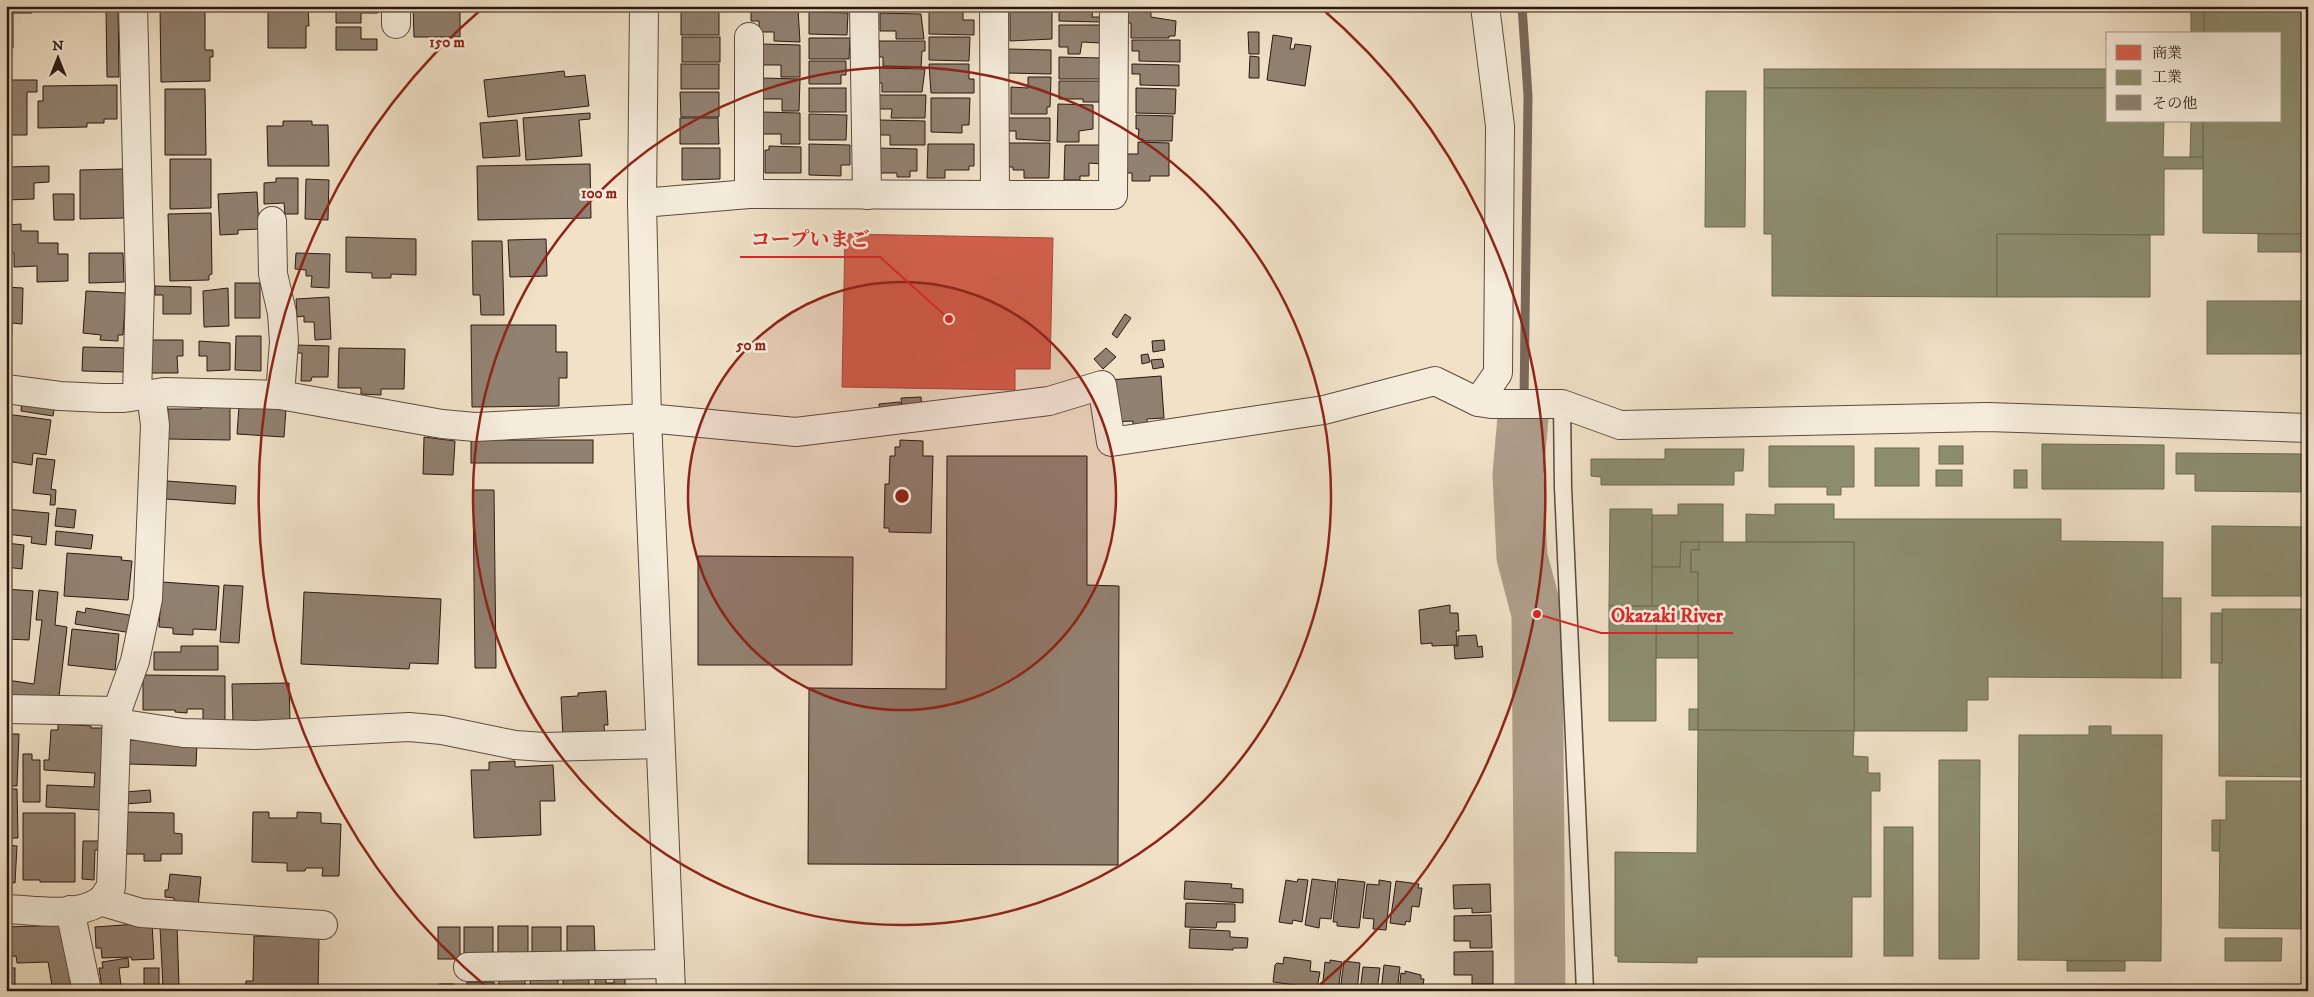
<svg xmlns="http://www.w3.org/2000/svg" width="2314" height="997" font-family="'IM FELL DW Pica','Noto Serif JP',serif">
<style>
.shops{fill:#d6604d;stroke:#a24a3b}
.industry{fill:#8c8c6e;stroke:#6f6952}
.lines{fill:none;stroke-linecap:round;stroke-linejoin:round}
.stream{stroke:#796859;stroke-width:9}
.river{stroke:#ad9d89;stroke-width:51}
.building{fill:#918170;stroke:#2a1811}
.service-casing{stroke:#5c4a3e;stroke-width:19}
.minor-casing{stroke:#5c4a3e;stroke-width:30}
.tertiary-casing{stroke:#5c4a3e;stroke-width:30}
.service{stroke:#f5ecdb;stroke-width:16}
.minor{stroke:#f5ecdb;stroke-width:28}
.tertiary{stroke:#f5ecdb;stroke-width:28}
.ring{fill:none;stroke:#8f2418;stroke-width:2.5}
.centre{fill:#8f2418;stroke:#f5ecdb;stroke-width:2.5}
.ring-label{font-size:15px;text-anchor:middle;font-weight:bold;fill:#8f2418;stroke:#f5ecdb;stroke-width:5;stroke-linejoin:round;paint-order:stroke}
.leader{fill:none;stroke:#d62828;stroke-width:2}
.callout-dot{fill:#d62828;stroke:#f5ecdb;stroke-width:2}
.callout-label{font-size:20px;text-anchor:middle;font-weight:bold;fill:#d62828;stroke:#f5ecdb;stroke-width:5;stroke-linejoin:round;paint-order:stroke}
</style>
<rect width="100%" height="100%" fill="#f0e1c7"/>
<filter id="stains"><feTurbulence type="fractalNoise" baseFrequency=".004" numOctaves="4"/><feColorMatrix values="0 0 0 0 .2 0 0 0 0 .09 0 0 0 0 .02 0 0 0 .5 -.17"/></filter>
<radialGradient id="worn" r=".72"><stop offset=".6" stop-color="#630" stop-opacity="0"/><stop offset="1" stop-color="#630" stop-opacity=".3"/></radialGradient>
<polygon class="shops" points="845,234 1053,238 1050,369 1015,369 1015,390 842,387"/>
<g class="industry">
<rect x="2191" y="6" width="13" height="28"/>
<polygon points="2204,6 2308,6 2308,234 2203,233 2203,121 2280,121 2280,34 2204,34"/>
<rect x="1764" y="69" width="344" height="19"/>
<polygon points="1764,88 2108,88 2108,121 2164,121 2163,157 2203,157 2203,169 2164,169 2164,235 1997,234 1997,297 1772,296 1772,234 1764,234"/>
<polygon points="1706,91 1746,91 1745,227 1705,227"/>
<polygon points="2191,121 2203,121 2203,157 2190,157"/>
<polygon points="1997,234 2150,235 2150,297 1997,297"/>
<rect x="2258" y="234" width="50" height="18"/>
<rect x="2207" y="301" width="101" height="53"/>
<polygon points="2042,444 2164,445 2164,489 2042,489"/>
<polygon points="1769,446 1854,446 1854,487 1841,487 1841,495 1827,495 1827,487 1769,487"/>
<rect x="1939" y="446" width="24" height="18"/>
<rect x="1875" y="448" width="44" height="38"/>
<polygon points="1665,449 1744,449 1743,471 1734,471 1734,485 1601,485 1601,477 1591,476 1591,459 1665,459"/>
<polygon points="2176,453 2308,454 2308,492 2195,491 2195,474 2176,474"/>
<rect x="1936" y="470" width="26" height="16"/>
<rect x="2014" y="470" width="13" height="18"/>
<polygon points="1678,504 1723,504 1723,542 1681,542 1680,567 1652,567 1652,515 1678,515"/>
<polygon points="1775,504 1834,504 1834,519 2061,519 2061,541 2163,542 2162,678 1988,677 1988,700 1967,700 1967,731 1854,731 1854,542 1746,542 1746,514 1775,515"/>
<polygon points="1610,509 1652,509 1652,606 1609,606"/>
<polygon points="2212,526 2308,527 2308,596 2212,596"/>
<polygon points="1681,542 1699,542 1699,550 1691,550 1691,572 1698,572 1698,606 1652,606 1652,567 1680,567"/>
<polygon points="1699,542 1854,542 1854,731 1698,730 1698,572 1691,572 1691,550 1699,550"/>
<rect x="2162" y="598" width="19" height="80"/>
<polygon points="1609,606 1698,606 1698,658 1656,658 1656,620 1609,619"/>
<polygon points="2222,609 2308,609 2308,777 2219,776 2219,663 2222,663"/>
<rect x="2211" y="613" width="11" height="50"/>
<polygon points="1609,619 1656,620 1656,721 1609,721"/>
<rect x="1689" y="709" width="9" height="21"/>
<polygon points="2089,726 2111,726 2111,735 2162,735 2161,961 2018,960 2019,735 2089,735"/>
<polygon points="1698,730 1854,731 1853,756 1868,757 1868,773 1880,773 1880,791 1871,791 1871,897 1852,897 1852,957 1697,957 1697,963 1618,962 1618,956 1615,956 1615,852 1697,853"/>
<polygon points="1939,760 1980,760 1979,959 1939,959"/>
<polygon points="2226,781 2308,781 2308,929 2219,928 2220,820 2226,820"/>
<polygon points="2212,820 2220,820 2219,851 2212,851"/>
<rect x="1884" y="827" width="29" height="129"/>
<polygon points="2225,938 2282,938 2281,961 2225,961"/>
<rect x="2067" y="961" width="58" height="10"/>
</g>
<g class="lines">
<polyline class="stream" points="1522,6 1528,96 1524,401"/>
<polyline class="river" points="1523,417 1518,475 1522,557 1537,614 1540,991"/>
</g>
<g class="building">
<polygon points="6,6 32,6 32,13 13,13 13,48 6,48"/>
<polygon points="106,6 118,6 119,77 107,77"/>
<polygon points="160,6 205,6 205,50 213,50 213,57 210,57 210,81 161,82"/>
<polygon points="268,6 308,6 309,26 306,26 306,48 268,48"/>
<polygon points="336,6 378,6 378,13 361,13 361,23 336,23"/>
<polygon points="413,6 460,6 460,37 414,37"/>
<polygon points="1008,6 1052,6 1052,9 1008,8"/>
<polygon points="1059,6 1093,6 1092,17 1101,17 1101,22 1059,21"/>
<polygon points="751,9 798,9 800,42 774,41 774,32 759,32 759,21 751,21"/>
<rect x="681" y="10" width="38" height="25"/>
<polygon points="929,10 963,11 963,20 974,20 974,35 929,34"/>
<polygon points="1126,11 1151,12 1151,17 1176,21 1175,36 1169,36 1169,38 1131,38 1131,23 1126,23"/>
<polygon points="809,12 848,13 847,35 809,34"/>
<polygon points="1010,12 1052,12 1052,39 1010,41"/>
<polygon points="880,13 921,14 924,39 896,39 896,31 880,31"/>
<polygon points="1059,25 1101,25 1101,43 1082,42 1080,54 1068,54 1068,47 1059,47"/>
<polygon points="336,27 361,27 361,39 377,39 377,50 336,50"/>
<polygon points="1248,32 1259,32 1259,54 1249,54"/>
<polygon points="1273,35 1292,38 1290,49 1294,49 1295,44 1311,46 1305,86 1267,80"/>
<rect x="682" y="37" width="38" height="25"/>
<polygon points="929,37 970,37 969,61 929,60"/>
<polygon points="809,38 850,38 849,59 809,59"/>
<polygon points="1132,40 1180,40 1180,62 1139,61 1139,51 1132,51"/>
<polygon points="879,41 925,41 925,51 922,51 921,67 883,66 883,57 879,57"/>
<polygon points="762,44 800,45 800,77 781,77 781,65 762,65"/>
<polygon points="1008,49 1051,50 1051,74 1008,73"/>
<polygon points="1250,56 1259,57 1259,78 1249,78"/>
<polygon points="1059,57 1101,58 1100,79 1059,79"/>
<polygon points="809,61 846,61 846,75 841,75 841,84 809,84"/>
<rect x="681" y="64" width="38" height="25"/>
<polygon points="929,64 969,64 969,79 974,79 974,93 931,93"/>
<polygon points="1132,64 1179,65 1179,86 1140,85 1140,74 1132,74"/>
<polygon points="879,68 925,69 922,92 882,92 882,83 879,83"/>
<polygon points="564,71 565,77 585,75 589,106 488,117 484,80"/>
<polygon points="1028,77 1051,77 1050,107 1047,107 1047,114 1011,114 1011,87 1028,88"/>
<polygon points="762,78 800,79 799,111 782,111 782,99 762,99"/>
<polygon points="6,80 37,80 37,92 27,92 27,135 6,135"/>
<polygon points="1059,81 1101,81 1099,102 1083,102 1083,99 1059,99"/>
<polygon points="117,85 117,119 104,119 104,123 87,123 87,127 38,128 38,101 43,101 43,86"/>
<rect x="809" y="88" width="37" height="24"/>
<polygon points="1136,88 1176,89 1175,114 1136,113"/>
<polygon points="165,89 205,89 206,155 165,155"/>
<polygon points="680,92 719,92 719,117 681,117"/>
<polygon points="879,95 926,95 925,118 891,118 892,109 879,109"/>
<polygon points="931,98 970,98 969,125 962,125 962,133 931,132"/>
<polygon points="1058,104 1093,105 1093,129 1079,131 1079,142 1057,142"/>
<polygon points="762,112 800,113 800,144 781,144 781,134 762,134"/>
<polygon points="590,113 590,119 579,120 582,156 526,160 523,118"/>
<polygon points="809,114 847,115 846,140 809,140"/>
<polygon points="1136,115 1173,116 1172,141 1143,141 1143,139 1138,139 1139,129 1136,129"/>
<polygon points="680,118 718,118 719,144 680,144"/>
<polygon points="1008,118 1050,118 1050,141 1016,139 1016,131 1007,131"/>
<polygon points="517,120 520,156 483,158 480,123"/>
<polygon points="879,120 925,121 925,145 890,145 890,135 879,135"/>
<polygon points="283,121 312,121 312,125 328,125 329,166 268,166 267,126 283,126"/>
<polygon points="1138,142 1169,143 1169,176 1150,176 1150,181 1132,181 1132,173 1122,173 1127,162 1127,154 1138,154"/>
<polygon points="1008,143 1050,143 1049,178 1024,178 1024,170 1013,170 1013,167 1008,167"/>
<polygon points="809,144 850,145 850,165 841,165 841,176 809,175"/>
<polygon points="928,144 974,144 974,166 969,166 969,170 945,170 945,178 927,178"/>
<polygon points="1065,145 1101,145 1101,164 1089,163 1089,176 1080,176 1080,180 1064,180"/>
<polygon points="769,146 801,147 801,173 765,173 765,150 769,150"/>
<polygon points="682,148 720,148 720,179 682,180"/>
<polygon points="877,148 917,149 917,171 910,171 910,177 897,177 897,173 877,173"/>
<polygon points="170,159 211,159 211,208 170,209"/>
<polygon points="590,164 591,218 478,220 477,166"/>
<polygon points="49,166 49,182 34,183 34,199 6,200 6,167"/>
<polygon points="123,169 124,218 80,219 80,170"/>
<polygon points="276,178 298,178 298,214 285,214 284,203 264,204 264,183 276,182"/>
<polygon points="306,179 329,180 328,220 305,219"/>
<polygon points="257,192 259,229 238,230 238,234 220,235 218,194"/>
<polygon points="53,194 74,194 74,220 54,220"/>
<polygon points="211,213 212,274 209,275 209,280 170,281 168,214"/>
<polygon points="21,224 21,231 38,231 38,243 58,243 58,254 68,254 68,281 37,282 37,266 14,267 14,253 6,253 6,225"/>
<polygon points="346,237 416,239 416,275 391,274 391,278 372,278 372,273 346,272"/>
<polygon points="546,239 547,276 510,277 508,240"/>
<polygon points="472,241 502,241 504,315 481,315 480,295 473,295"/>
<polygon points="89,253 123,253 124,282 89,283"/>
<polygon points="296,253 330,254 329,288 311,287 312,276 306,276 306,270 295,269"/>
<rect x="235" y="283" width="25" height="35"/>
<polygon points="155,286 191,287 191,314 163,314 163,295 155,295"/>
<polygon points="6,287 23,288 22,324 12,323 12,334 6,334"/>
<polygon points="228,288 229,326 204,327 203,291"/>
<polygon points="86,291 126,293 123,335 118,335 118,341 100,340 101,335 83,333"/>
<polygon points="329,297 331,339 315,340 314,322 304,322 304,316 297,317 296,299"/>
<polygon points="1125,314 1131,318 1117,338 1112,334"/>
<polygon points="471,325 556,325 556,352 567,352 567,378 559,378 559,406 472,407"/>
<polygon points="236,336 261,336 261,371 235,370"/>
<polygon points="150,340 183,340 183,356 177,356 178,373 151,373"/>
<polygon points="1164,340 1165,350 1153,352 1152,341"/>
<polygon points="199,341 230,343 230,370 207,371 207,356 199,356"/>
<polygon points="297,345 329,346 328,377 312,377 311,381 301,381 302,353 297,353"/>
<polygon points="83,347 127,348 126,372 82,371"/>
<polygon points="339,348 405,349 404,389 381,389 381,395 361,394 361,388 338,388"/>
<polygon points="1106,348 1116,357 1103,369 1094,359"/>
<polygon points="1148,354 1150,362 1142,364 1141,355"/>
<polygon points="1162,359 1164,367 1153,369 1151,360"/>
<polygon points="1161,376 1164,418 1147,419 1147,423 1133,425 1133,421 1112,422 1109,380"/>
<polygon points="921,397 922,408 902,409 901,398"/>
<polygon points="22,400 55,405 53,416 21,411"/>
<polygon points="900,402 901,413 880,415 879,404"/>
<polygon points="239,406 286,409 284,437 237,434"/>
<polygon points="201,407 230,407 230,440 167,439 168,409 201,409"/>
<polygon points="6,414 51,420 46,455 33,453 32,465 6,461"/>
<polygon points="424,437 455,441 453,475 423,474"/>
<rect x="471" y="440" width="122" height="23"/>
<polygon points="900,440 923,441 923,456 933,456 931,533 889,532 889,528 884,528 885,484 889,484 890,456 895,456 895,447 900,447"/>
<polygon points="947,456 1087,456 1087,585 1119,586 1118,865 808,864 809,688 946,689"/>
<polygon points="37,458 55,460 51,489 56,490 55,505 50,505 51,495 33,493"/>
<polygon points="167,481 236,486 235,504 166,499"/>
<polygon points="473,490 494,490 496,668 475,668"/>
<polygon points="57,508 76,510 74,528 55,526"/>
<polygon points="6,509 49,513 46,545 31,543 32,537 6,534"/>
<polygon points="56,531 93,535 91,549 55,545"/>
<polygon points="6,543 24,545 22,569 6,567"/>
<polygon points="67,553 122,557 121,560 132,561 128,600 64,596"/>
<polygon points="698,556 853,557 852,665 698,665"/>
<polygon points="162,582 219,586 216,630 193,629 193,635 173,634 173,628 159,627"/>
<polygon points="224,585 243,586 239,643 220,642"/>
<polygon points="6,589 33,591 29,640 6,639"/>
<polygon points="39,590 58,592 55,625 67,627 58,705 6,701 7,680 34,684 42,620 36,620"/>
<polygon points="304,592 441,599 438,664 410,663 409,669 301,664"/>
<polygon points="1450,605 1450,613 1458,613 1459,631 1456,631 1457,645 1432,646 1432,643 1421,644 1419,610"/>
<polygon points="86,608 135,616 132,633 75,624 77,611 85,613"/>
<polygon points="72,629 119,634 115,670 68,665"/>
<polygon points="1476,635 1478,647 1482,646 1483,657 1455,659 1454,646 1458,646 1458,636"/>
<polygon points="181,646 218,646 218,670 154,670 154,652 181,652"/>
<polygon points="143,675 225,676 225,721 203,720 203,709 187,709 187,713 175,712 175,710 143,710"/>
<polygon points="289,683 290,721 233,723 232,684"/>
<polygon points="606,691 608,725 604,725 605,735 563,737 561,697 578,696 578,693"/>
<polygon points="58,724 91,726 91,728 105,728 101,810 46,807 47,785 94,787 95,773 44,770 44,760 49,760 51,730 58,730"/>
<polygon points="6,734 19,734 17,786 6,786"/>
<polygon points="130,740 197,742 196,766 129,764"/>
<polygon points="23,754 32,754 32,760 40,760 40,802 23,802"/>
<polygon points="515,761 515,767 553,765 555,801 540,801 541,835 474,838 471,770 489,770 489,762"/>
<polygon points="6,789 17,789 18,838 6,838"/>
<polygon points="150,790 151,802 126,804 125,792"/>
<polygon points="126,812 174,813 174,833 182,834 182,854 161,854 161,861 144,861 144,854 125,854"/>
<polygon points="253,812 269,812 269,818 297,818 297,812 321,813 321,823 341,824 339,876 322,876 323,868 306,868 305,871 287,871 287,863 252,862"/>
<polygon points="23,813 75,813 75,882 40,882 40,880 23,880"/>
<polygon points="83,841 102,841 102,850 95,850 94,880 82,879"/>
<polygon points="6,845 17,846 15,883 6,882"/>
<polygon points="170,874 201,877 198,907 174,905 174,898 165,897 165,890 168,890"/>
<polygon points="1298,879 1308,880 1302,922 1293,920 1292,924 1279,922 1286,880 1297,882"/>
<polygon points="1312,879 1336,882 1331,919 1320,918 1319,928 1305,925"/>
<polygon points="1338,879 1365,882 1359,928 1337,926 1337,922 1333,922"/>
<polygon points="1379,880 1391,882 1386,930 1373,929 1374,919 1363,918 1367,884 1379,885"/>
<polygon points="1185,881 1232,884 1231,888 1243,889 1243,903 1184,899"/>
<polygon points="1396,881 1419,884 1418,888 1422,888 1419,907 1412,906 1410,922 1406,921 1405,925 1390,923"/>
<polygon points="1490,884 1491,912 1472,913 1472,908 1454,909 1453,885"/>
<polygon points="1186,903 1235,904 1235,922 1217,922 1216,928 1185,927"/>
<polygon points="1491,915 1492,948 1470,948 1470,941 1454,941 1454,916"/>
<polygon points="152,923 154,959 132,960 131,957 102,958 101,948 96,948 95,927"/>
<polygon points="64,925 66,958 74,957 80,991 53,991 48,962 17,963 16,956 6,957 6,927"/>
<polygon points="177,926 179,986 163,987 160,927"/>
<rect x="498" y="926" width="30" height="27"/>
<polygon points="567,926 594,926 595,951 567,951"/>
<rect x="438" y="927" width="22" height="32"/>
<rect x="464" y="927" width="29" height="28"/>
<rect x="532" y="927" width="29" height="25"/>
<polygon points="1190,929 1230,931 1230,937 1248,938 1247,948 1233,948 1233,950 1189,948"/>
<polygon points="254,936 319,937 318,991 245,991 246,981 253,981"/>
<polygon points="1493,951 1493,984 1472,984 1472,975 1454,975 1454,952"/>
<polygon points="1284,957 1311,961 1310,971 1320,972 1317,988 1273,982 1275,965 1277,963 1283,964"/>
<polygon points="128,958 129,967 119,968 121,986 102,988 99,968 103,968 102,962"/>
<polygon points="1330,960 1342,962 1338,991 1322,991 1325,962 1330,963"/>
<polygon points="1344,961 1360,963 1357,991 1340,991"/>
<polygon points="1384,965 1400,967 1397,991 1381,991"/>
<polygon points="1363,967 1380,968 1377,991 1360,991"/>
<rect x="6" y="968" width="9" height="23"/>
<rect x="144" y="968" width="15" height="20"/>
<polygon points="1405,971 1421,975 1421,979 1424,979 1422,991 1399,991 1401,973 1405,974"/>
<polygon points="614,978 625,978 625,991 595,991 595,979 606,979 606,983 614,983"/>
<polygon points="530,979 558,979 558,991 531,991"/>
<rect x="563" y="979" width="26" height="12"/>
<rect x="499" y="980" width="26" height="11"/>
<rect x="467" y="982" width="27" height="9"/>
<polygon points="439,984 454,984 454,988 462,988 462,991 439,991"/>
<polygon points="1289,987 1314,991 1288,991"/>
<rect x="1455" y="987" width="39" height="4"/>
</g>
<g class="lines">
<g class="service-casing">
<polyline id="service" points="1562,404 1563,487 1585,991"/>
</g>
<g class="minor-casing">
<g id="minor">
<polyline points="133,6 140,286 137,396"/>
<polyline points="864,6 867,195"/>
<polyline points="396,24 396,6"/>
<polyline points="749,37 749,194"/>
<polyline points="995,195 1113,195 1114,6"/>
<polyline points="642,203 749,194 995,195 994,6"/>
<polyline points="272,221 273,274 282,313 284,342 280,395"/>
<polyline points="6,389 60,396 103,398 124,398 164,392 280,395 442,424 475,427 647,418 796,432 1049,401 1102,385 1111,442 1324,410 1435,381 1478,402 1491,404 1562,404 1620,425 1987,417 2308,428"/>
<polyline points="1478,402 1498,373 1500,126 1485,6"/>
<polyline points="6,709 117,711"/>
<polyline points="117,723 183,733 256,735 409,727 442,730 515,745 544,747 659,744"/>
<polyline points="100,901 141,913 323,925"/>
<path d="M 6,909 C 35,910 73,918 99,902 C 104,899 107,892 111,887 L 117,711 L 135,661 L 148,599 L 155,425 L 151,394"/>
<polyline points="70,910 87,991"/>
<polyline points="468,967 670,964"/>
</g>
</g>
<g class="tertiary-casing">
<polyline id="tertiary" points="644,6 642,203 647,418 671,991"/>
</g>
<use href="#service" class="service"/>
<use href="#minor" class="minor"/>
<use href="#tertiary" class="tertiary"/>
</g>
<circle cx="902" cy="496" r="214" fill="#8f2418" fill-opacity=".12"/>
<g class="ring">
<circle cx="902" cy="496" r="214"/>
<circle cx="902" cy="496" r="429"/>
<path d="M489 989A643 643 0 0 1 484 7M1320 7A643 643 0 0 1 1315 989"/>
</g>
<circle cx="902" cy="496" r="8" class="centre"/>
<g class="ring-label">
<text x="447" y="47">150 m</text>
<text x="599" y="198">100 m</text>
<text x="751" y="350">50 m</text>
</g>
<path class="leader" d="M949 319L880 257H740M1537 614L1601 633H1733"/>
<g class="callout-dot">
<circle cx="949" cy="319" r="5"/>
<circle cx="1537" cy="614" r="5"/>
</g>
<g class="callout-label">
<text x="810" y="246">コープいまご</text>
<text x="1667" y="622">Okazaki River</text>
</g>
<rect width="2314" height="997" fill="none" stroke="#f0e1c7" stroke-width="25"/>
<rect x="8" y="8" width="2299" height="982" fill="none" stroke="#2a1811" stroke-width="2.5"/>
<rect x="12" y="12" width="2289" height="972" fill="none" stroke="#2a1811"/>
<rect x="2106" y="32" width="175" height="90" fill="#f5ecdb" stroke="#a4978a"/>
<rect x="2116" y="45" width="25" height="15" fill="#d6604d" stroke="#a4978a"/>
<text x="2152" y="58" font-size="15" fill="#2a1811">商業</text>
<rect x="2116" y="70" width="25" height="15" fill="#8c8c6e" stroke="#a4978a"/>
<text x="2152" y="82" font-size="15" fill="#2a1811">工業</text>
<rect x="2116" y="95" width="25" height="15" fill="#918170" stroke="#a4978a"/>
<text x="2152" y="108" font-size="15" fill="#2a1811">その他</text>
<g transform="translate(58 58)" stroke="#f5ecdb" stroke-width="4" paint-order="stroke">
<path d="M0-4L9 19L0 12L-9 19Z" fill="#2a1811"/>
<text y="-8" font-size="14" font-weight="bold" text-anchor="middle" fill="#2a1811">N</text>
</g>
<rect width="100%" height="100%" filter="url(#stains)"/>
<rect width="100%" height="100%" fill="url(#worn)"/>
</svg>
